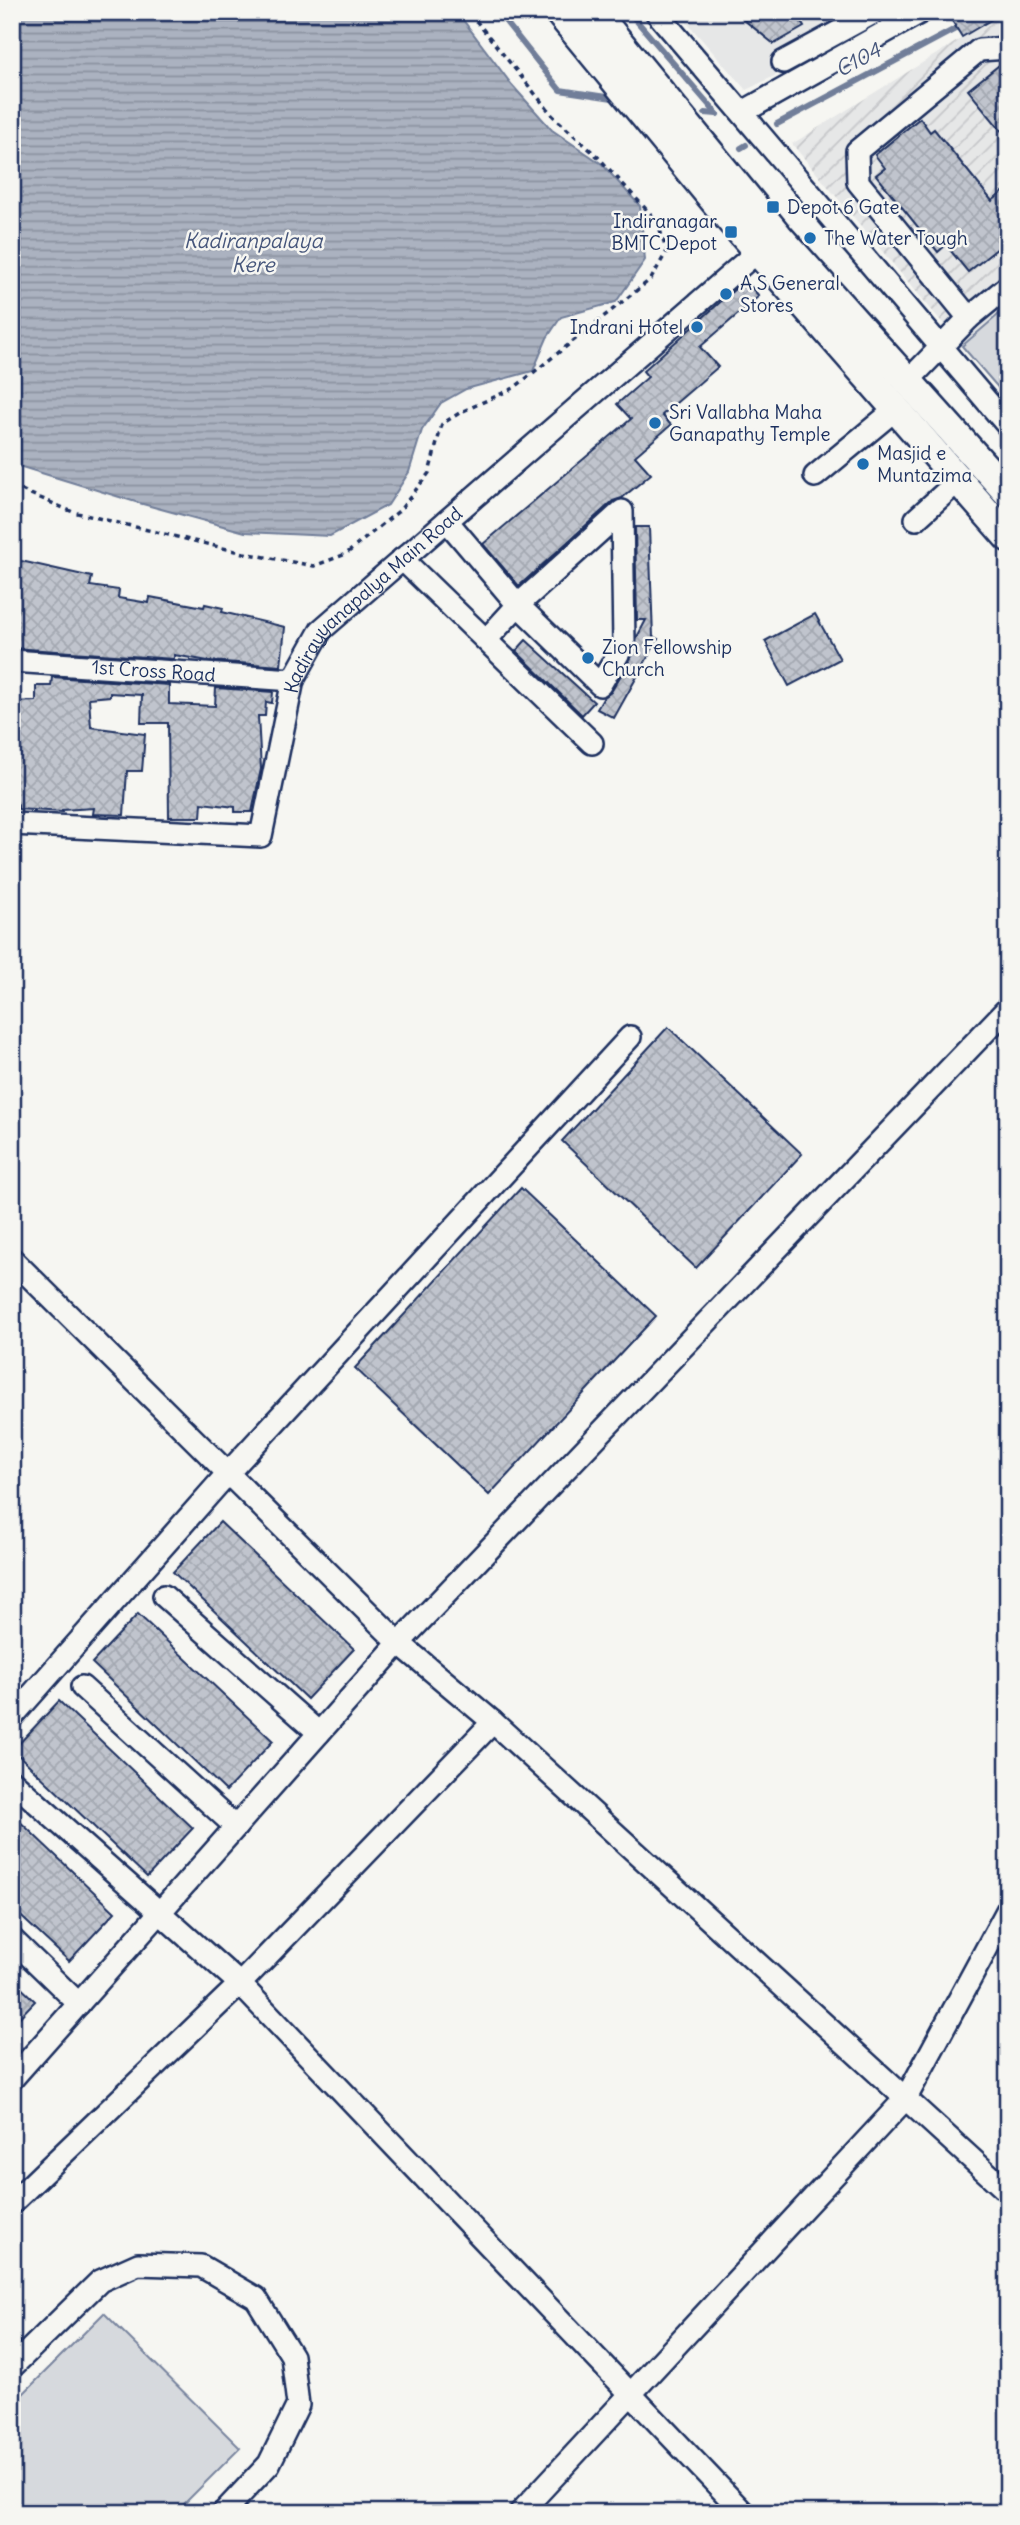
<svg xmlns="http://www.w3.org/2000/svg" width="1020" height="2525" font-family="Delius,sans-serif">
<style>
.built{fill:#e6e7e7}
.industrial{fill:url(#industrial-furrows)}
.park{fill:#d6d9dd;stroke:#78849e;stroke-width:2}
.water{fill:url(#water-rules);stroke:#717e99;stroke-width:2}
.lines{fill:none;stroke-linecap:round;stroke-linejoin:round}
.stream{stroke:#717e99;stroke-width:6}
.building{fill:url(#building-cross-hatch);stroke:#1b2f5e;stroke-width:2}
.minor-casing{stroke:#1b2f5e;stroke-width:26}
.major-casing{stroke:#1b2f5e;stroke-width:33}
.path{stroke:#1b2f5e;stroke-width:3.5;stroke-dasharray:5 5;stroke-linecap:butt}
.minor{stroke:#f6f6f2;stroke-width:21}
.major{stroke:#f6f6f2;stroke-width:28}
.poi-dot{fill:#1f6fb2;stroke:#f6f6f2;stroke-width:2.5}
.labels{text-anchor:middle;stroke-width:5;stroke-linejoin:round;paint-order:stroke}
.poi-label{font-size:19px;fill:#1b2f5e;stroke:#f6f6f2;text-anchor:start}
.street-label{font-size:19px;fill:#1b2f5e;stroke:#f6f6f2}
.water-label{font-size:21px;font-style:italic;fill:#46567b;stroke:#f6f6f2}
</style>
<defs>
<pattern id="industrial-furrows" width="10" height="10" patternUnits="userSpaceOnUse" patternTransform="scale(1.75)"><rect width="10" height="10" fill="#e6e7e7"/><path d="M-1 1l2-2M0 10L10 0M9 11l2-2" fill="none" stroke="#c5c6c9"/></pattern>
<pattern id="water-rules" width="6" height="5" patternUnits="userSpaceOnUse" patternTransform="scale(1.75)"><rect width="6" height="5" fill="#abb2c0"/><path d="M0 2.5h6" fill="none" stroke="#8a919f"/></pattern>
<pattern id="building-cross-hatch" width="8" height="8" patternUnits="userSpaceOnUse" patternTransform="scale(1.75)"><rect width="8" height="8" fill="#c0c4cd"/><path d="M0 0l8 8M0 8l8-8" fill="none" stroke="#a4a9b2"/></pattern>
</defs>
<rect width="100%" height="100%" fill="#f6f6f2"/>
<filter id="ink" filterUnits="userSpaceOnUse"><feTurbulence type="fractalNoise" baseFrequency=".0143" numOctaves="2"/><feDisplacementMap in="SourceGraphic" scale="14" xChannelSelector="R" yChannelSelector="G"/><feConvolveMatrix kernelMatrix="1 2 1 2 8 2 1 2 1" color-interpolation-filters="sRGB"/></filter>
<g filter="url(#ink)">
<polygon class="built" points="689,12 891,12 825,51 746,90 682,17"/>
<polygon class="industrial" points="1004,12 1008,12 1008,307 962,346 792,144"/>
<g class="park">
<polygon points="1005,309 1008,312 1008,399 962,346"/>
<polygon points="104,2313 240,2448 175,2513 12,2513 12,2405"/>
</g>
<polygon class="water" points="12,12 457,12 512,85 552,130 602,164 640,206 645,260 616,302 561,317 547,338 533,371 466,389 441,403 422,430 409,472 388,505 330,536 245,532 139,503 12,464"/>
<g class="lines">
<g class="stream">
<polyline points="498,12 560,90 619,99"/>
<polyline points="629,12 717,114"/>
<polyline points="705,113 717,114"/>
<polyline points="777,124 957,28"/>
<polyline points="741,148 746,145"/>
</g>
</g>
<g class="building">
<polygon points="734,12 795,12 804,27 774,44"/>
<polygon points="963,12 1004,12 962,37 951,19"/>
<polygon points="1008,61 1008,139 968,90 1003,62"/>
<polygon points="920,118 930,132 934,129 992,201 1008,188 1008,240 968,272 946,245 938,252 876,175 885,168 875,155"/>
<polygon points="745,280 759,296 700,347 718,367 662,415 671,425 635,456 651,474 622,498 613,501 519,586 483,544 631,419 617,404 648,377 643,371"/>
<polygon points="635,527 649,527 653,637 658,639 614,718 597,709 604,697 611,692 635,651 637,637 646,620 637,620"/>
<polygon points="21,561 92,577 90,586 119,590 118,598 149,603 150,597 204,607 205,604 223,608 222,612 285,627 281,666 208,661 174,655 174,659 12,648 16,585 12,585 12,562"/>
<polygon points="815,614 840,659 789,686 765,641"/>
<polygon points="526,640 594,702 582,715 516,651"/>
<polygon points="52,677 169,685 169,704 215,706 216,688 273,692 272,703 266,702 265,716 258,716 261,769 252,812 235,812 235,807 202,803 201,817 169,817 168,723 141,723 142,695 110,693 110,696 89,698 91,727 145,734 142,771 127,771 124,815 93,814 94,808 62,810 62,812 18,809 18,805 12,804 12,702 36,701 36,686 51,686"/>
<polygon points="668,1027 802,1154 696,1268 562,1141"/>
<polygon points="521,1188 656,1316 489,1495 355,1368"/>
<polygon points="220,1522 354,1649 307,1699 173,1572"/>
<polygon points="138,1614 273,1741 226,1791 92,1663"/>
<polygon points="59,1701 193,1828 147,1877 13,1750"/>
<polygon points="12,1814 115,1912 69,1961 12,1908"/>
<polygon points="12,1979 35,2001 12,2025"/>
</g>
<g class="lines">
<g class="minor-casing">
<g id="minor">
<polyline points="656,12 1008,426"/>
<polyline points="783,62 875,12"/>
<polyline points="743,112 921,12"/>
<polyline points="969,318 858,182 857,151 979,50 1008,48"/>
<polyline points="907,382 969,318 1008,286"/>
<polyline points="815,476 896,409"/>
<polyline points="916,519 958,481"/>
<polyline points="447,521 518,605 600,685 624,644 622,511 518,605 486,640"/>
<polyline points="402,559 592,743"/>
<path id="s1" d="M 12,661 L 293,680"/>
<path id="s2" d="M 12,824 L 261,836 L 293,680 L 321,630 L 758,251"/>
<polyline points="12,1259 399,1643 493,1722 1008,2192"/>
<polyline points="164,1596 319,1733"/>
<polyline points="82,1687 236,1827"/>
<polyline points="12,1717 228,1473 630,1037"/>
<polyline points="12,1781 240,1984 744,2513"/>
<polyline points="12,1939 79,2004"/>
<polyline points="12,2079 399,1643 1008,1008"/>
<polyline points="12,2203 240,1984 493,1722"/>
<polyline points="12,2367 100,2281 138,2264 201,2266 256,2298 292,2356 298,2405 269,2464 223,2513"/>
<polyline points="520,2513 906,2098 1008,1909"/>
</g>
</g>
<g class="major-casing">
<g id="major">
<polyline points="559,12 733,223 1008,537"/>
<polyline points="594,12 778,236 1008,493"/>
</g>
</g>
<polyline class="path" points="12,486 73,512 244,553 314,566 346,554 400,510 429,473 442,424 461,412 514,388 651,279 667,251 657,221 598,157 553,116 469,12"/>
<use href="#minor" class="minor"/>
<use href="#major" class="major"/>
</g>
</g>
<g class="poi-dot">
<rect x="766" y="200" width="14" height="14" rx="3.5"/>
<rect x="724" y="225" width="14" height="14" rx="3.5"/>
<circle cx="810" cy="238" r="7"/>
<circle cx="726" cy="294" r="7"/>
<circle cx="697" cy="327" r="7"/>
<circle cx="655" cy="423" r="7"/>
<circle cx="863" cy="464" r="7"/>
<circle cx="588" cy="658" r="7"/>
</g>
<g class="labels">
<g class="poi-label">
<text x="787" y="214">Depot 6 Gate</text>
<text x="717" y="228" text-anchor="end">Indiranagar<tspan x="717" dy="22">BMTC Depot</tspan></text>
<text x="824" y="245">The Water Tough</text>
<text x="740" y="290">A S General<tspan x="740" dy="22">Stores</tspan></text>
<text x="683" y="334" text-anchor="end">Indrani Hotel</text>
<text x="669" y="419">Sri Vallabha Maha<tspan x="669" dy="22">Ganapathy Temple</tspan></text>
<text x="877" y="460">Masjid e<tspan x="877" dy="22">Muntazima</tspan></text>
<text x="602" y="654">Zion Fellowship<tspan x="602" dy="22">Church</tspan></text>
</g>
<g class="street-label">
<text dy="7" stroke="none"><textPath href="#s2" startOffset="522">Kadirayyanapalya Main Road</textPath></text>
<text dy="7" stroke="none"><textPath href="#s1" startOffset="142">1st Cross Road</textPath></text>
</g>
<g class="water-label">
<text transform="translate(858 60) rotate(-28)" y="7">C104</text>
<text x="253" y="248">Kadiranpalaya<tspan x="253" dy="24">Kere</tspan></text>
</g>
</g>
<rect width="1020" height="2525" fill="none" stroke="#f6f6f2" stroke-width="42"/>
<rect x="21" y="21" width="978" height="2483" fill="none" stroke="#1b2f5e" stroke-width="2.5" filter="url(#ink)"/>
</svg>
